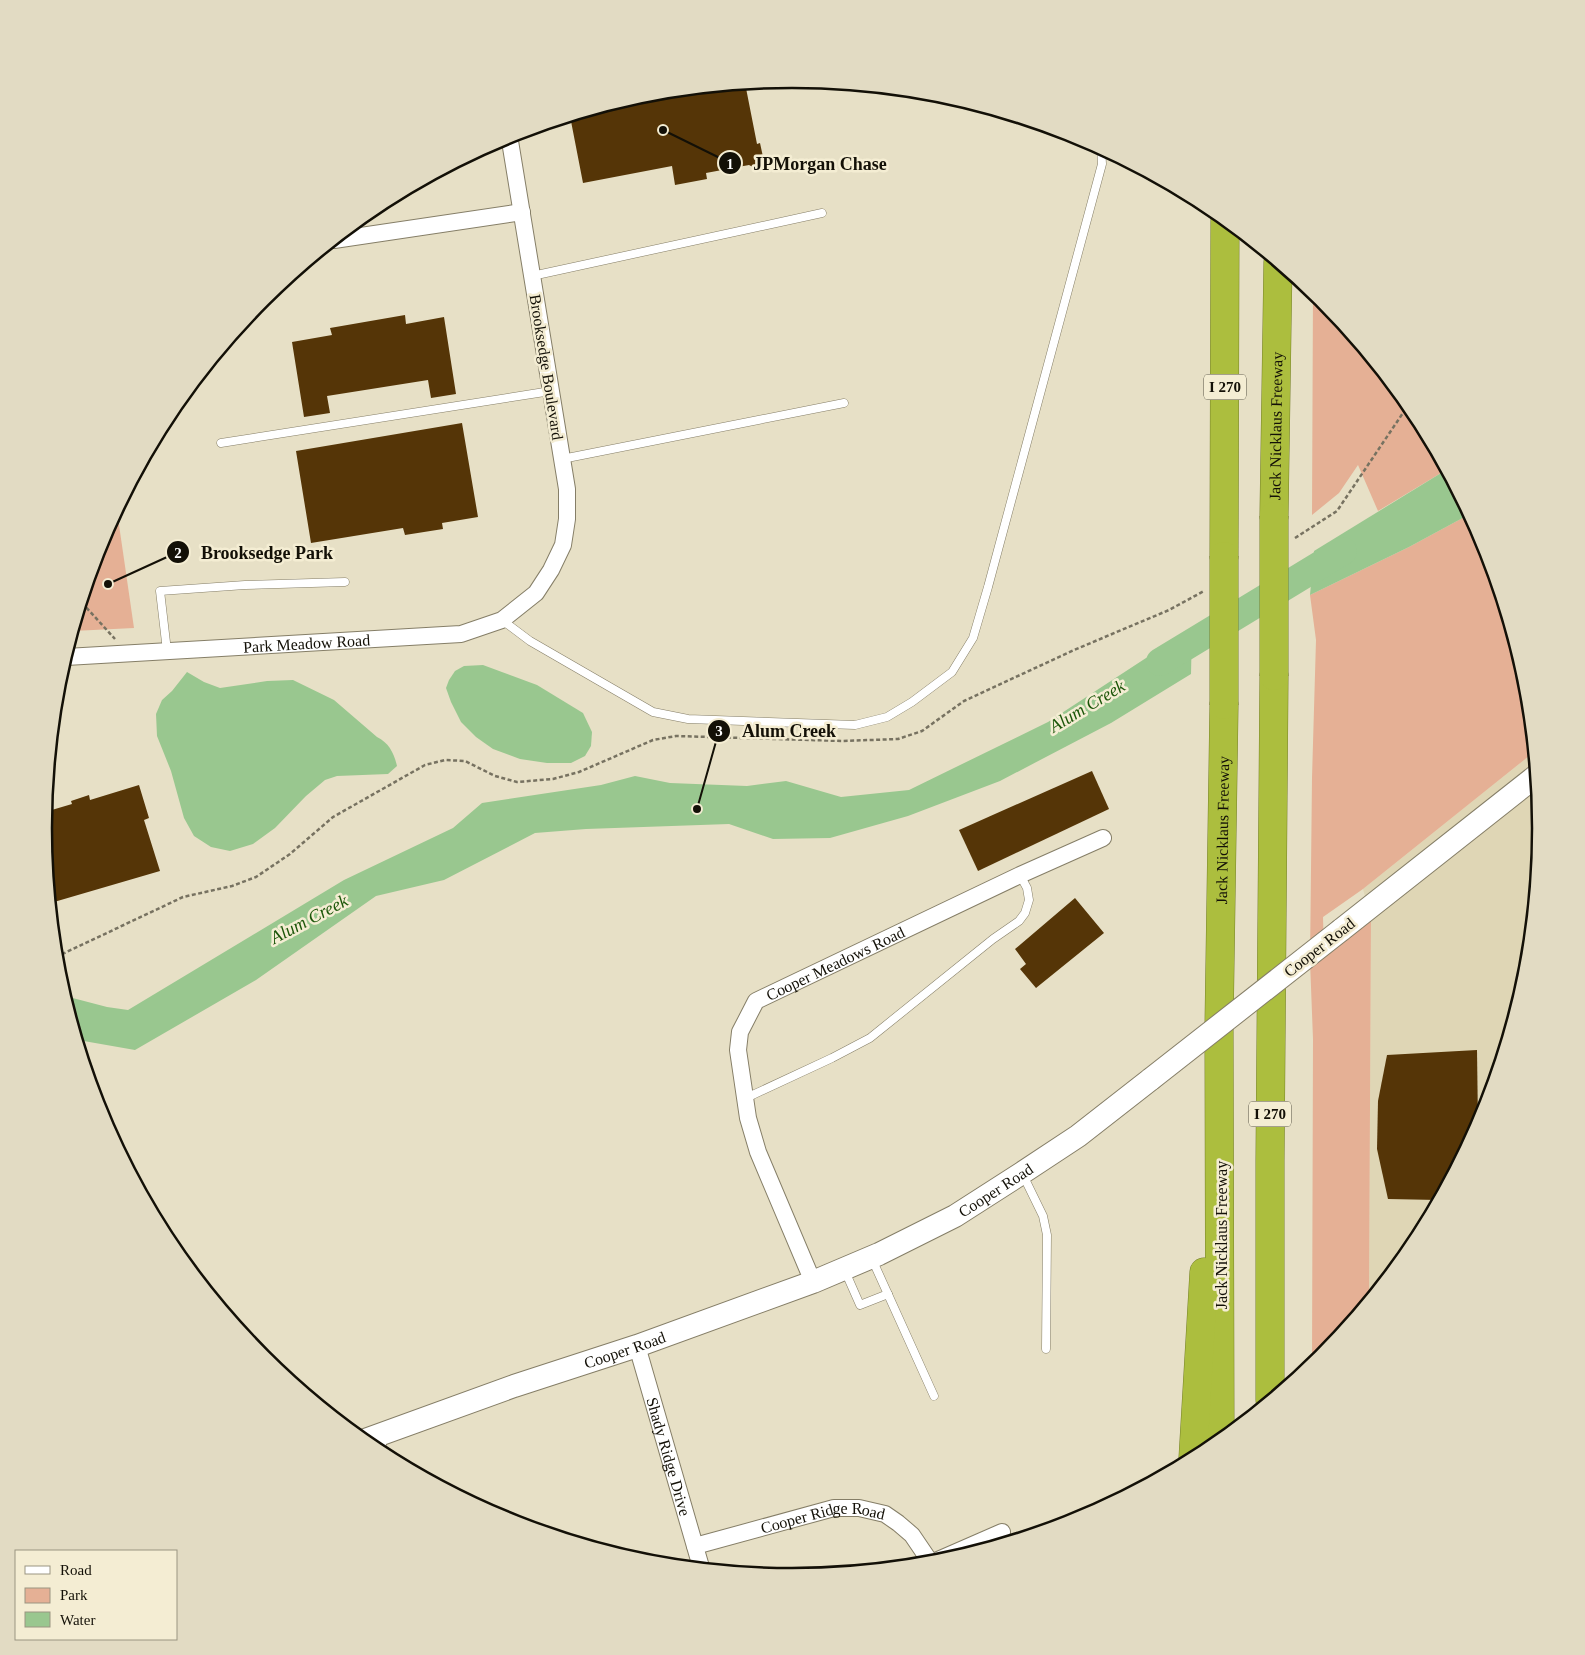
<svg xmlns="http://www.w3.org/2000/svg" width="1585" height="1655" font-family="'Times New Roman',serif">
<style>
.built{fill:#dfd6b5}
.green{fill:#e5b095}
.water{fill:#99c78f}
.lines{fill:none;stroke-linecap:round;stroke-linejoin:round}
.river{stroke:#99c78f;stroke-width:28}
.building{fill:#553507}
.lane-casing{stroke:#857e67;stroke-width:9}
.street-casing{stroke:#857e67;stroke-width:18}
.secondary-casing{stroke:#857e67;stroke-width:24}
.highway-casing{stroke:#76812b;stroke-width:29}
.path{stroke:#777261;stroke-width:2.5;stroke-dasharray:4 2.5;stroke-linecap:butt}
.lane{stroke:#fff;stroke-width:8}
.street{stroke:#fff;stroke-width:16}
.secondary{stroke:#fff;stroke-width:22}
.highway{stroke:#acbe3e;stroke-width:28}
.secondary-bridge-casing{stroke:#857e67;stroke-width:24;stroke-linecap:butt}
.highway-bridge-casing{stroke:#76812b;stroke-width:29;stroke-linecap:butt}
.secondary-bridge{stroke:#fff;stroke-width:22}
.highway-bridge{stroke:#acbe3e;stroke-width:28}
.labels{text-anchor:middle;stroke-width:5;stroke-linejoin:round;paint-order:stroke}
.shield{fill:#f4edd3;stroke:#565244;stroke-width:1}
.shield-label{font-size:15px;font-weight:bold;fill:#131007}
.street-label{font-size:16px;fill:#131007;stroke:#f4edd3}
.water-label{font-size:18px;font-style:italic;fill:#1b5609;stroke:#f4edd3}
.rim{fill:none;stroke:#131007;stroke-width:2.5}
.leader{fill:none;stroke:#131007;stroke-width:2}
.callout-dot{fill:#131007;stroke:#f4edd3;stroke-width:2}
.mark-label{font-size:15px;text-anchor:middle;font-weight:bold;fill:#fff}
.callout-label{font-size:18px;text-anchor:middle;font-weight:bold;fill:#131007;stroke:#f4edd3;stroke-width:5;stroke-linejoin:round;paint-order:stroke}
</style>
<rect width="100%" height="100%" fill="#e7e0c6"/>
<polygon class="built" points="1534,752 1541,828 1527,974 1484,1114 1415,1244 1369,1300 1371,918 1363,889"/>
<g class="green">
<polygon points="1313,291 1322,298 1415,412 1446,470 1378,511 1358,465 1339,493 1312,515"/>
<polygon points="117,511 134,628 73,631 101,541"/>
<polygon points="1470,514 1484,541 1527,682 1534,752 1363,889 1323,917 1324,952 1371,918 1369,1300 1322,1357 1312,1365 1313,1039 1310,961 1312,778 1316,640 1310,595 1409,547"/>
</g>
<g class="water">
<polygon points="1446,470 1470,514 1409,547 1310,595 1314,551"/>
<polygon points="1192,628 1191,674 1111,723 1000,781 908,816 830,838 773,839 729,824 586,829 535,833 444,880 376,896 256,980 135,1050 78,1040 65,996 107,1007 128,1010 344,880 453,828 482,803 601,785 635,776 670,783 747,786 786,781 841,797 909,790 1048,722"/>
<polygon points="483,665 537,685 583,713 592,732 591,746 585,756 571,763 547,763 520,759 493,749 476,737 461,722 451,702 446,688 449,680 455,671 464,666"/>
<path d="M 187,672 L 204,682 L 220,688 L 267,681 L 293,680 L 334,700 L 377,737 C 389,743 394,753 397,766 L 388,774 L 337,776 L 325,780 L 306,796 L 275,828 L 253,844 L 230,851 L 211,847 L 194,836 L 184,818 L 171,771 L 157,736 L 156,714 L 162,700 L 172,691 Z"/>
</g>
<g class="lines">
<polyline class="river" points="1160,662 1343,551"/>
</g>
<g class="building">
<polygon points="745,83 757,144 760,143 765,166 755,168 749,165 706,173 707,179 675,185 672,166 583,183 570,116 647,93"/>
<polygon points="405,315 406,324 444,317 456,394 431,398 428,380 327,396 330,413 304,417 292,342 332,335 330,328"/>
<polygon points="462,423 478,517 442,523 443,529 405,535 403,528 311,543 296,451"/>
<polygon points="1092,771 1109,809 978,871 959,830"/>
<polygon points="139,785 149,818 144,820 160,871 54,902 50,890 44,827 45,812 72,804 71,801 89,795 90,800"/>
<polygon points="1075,898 1104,933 1036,988 1020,969 1026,964 1015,949"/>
<polygon points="1477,1050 1478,1125 1438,1200 1388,1199 1377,1149 1378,1101 1387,1055"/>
</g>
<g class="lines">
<g class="lane-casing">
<g id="lane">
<polyline points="532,276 822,213"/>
<polyline points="221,443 551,391"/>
<polyline points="562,459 844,403"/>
<polyline points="502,620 530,641 653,712 688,719 855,725 887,717 912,702 952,672 973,638 988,587 1102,164 1101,147"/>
<polyline points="167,651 160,591 245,585 345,582"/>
<polyline points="746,1098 832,1058 870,1038 993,939 1019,921 1025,913 1029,900 1027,888 1020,875"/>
<polyline points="1023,1175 1043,1216 1047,1235 1046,1349"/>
<polyline points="872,1259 934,1396"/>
<polyline points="845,1271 860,1305 888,1294"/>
<polyline points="379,1437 384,1451 406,1466"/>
</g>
</g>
<g class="street-casing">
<g id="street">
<polyline points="334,240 522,212"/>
<path id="s1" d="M 66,657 L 461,634 L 502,620 L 536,593 L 551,570 L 563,545 L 567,519 L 567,489 L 509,135"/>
<path id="s2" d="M 813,1282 L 758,1152 L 748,1118 L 738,1050 L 740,1032 L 756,1001 L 1020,875 L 1103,838"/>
<path id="s3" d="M 637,1346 L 701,1567"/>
<path id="s4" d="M 695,1546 L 834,1508 L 859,1508 L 885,1514 L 898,1523 L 912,1535 L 931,1563"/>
<polyline points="931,1563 1002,1532"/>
</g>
</g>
<g class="secondary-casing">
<g id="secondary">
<polyline points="1341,930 1536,776"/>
<path id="s5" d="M 365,1440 L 514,1386 L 637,1346 L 813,1282 L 879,1254 L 955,1216 L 1022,1173 L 1078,1136 L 1151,1079"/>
</g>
</g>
<g class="highway-casing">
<g id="highway">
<path id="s6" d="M 1274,516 L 1278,262"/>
<polyline points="1224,556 1225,219"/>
<polyline points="1270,1400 1270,1161 1274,676"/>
<path id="s7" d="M 1220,1440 L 1219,1027 L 1224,705"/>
<polyline points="1193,1458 1204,1272"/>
</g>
</g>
<g class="path">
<polyline points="1295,538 1337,511 1409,404"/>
<polyline points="81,605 84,605 115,639"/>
<polyline points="56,957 183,897 232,886 256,877 290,854 333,817 425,765 445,760 465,761 495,776 517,782 553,779 579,772 653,740 676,736 843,741 898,739 922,731 964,701 1074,650 1169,610 1204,591"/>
</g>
<use href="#lane" class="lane"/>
<use href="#street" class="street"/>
<use href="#secondary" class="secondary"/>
<use href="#highway" class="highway"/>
<g class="secondary-bridge-casing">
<polyline id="secondary-bridge" points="1151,1079 1341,930"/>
</g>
<g class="highway-bridge-casing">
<g id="highway-bridge">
<polyline points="1274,516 1274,676"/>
<polyline points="1224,705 1224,556"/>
</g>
</g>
<use href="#secondary-bridge" class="secondary-bridge"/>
<use href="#highway-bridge" class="highway-bridge"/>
</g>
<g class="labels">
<g class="shield">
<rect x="1204" y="374.5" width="42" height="25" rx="4"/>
<rect x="1249" y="1101.5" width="42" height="25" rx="4"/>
</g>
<g class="shield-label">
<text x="1225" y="392">I 270</text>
<text x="1270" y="1119">I 270</text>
</g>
<g class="street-label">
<text transform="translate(547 367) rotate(81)" y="6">Brooksedge Boulevard</text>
<text dy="6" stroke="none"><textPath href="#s6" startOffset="90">Jack Nicklaus Freeway</textPath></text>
<text dy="6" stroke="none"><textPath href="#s1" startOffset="241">Park Meadow Road</textPath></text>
<text dy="6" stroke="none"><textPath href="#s7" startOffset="610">Jack Nicklaus Freeway</textPath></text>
<text transform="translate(1319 947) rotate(-38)" y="6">Cooper Road</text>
<text dy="6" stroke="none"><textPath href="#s2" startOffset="386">Cooper Meadows Road</textPath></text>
<text dy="6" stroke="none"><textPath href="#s5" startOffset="680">Cooper Road</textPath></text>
<text transform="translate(1221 1235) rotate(-90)" y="6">Jack Nicklaus Freeway</text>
<text dy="6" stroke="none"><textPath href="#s5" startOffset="275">Cooper Road</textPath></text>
<text dy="6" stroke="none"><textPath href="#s3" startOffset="115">Shady Ridge Drive</textPath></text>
<text dy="6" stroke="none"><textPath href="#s4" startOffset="132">Cooper Ridge Road</textPath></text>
</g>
<g class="water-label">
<text transform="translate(1087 706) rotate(-31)" y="6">Alum Creek</text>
<text transform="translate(309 919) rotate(-28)" y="6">Alum Creek</text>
</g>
</g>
<path d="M0 0H1585V1655H0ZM52 828a740 740 0 1 1 1480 0a740 740 0 1 1-1480 0Z" fill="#e2dbc3" fill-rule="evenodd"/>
<path class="rim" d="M52 828a740 740 0 1 1 1480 0a740 740 0 1 1-1480 0Z"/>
<path class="leader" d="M663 130L730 163M108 584L178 552M697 809L719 731"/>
<g class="callout-dot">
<circle cx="663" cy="130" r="5"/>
<circle cx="108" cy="584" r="5"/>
<circle cx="697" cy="809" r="5"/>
<circle cx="730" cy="163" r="12"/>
<circle cx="178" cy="552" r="12"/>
<circle cx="719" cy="731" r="12"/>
</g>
<g class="mark-label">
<text x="730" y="169">1</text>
<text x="178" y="558">2</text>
<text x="719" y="736">3</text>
</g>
<g class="callout-label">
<text x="820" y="170">JPMorgan Chase</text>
<text x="267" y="559">Brooksedge Park</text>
<text x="789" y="737">Alum Creek</text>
</g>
<rect x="15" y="1550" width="162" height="90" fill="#f4edd3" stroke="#9a9581"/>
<rect x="25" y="1566" width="25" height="8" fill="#ffffff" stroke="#9a9581"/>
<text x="60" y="1575" font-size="15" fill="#131007">Road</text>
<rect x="25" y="1588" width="25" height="15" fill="#e5b095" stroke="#9a9581"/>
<text x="60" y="1600" font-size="15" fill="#131007">Park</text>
<rect x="25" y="1612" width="25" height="15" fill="#99c78f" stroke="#9a9581"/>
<text x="60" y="1625" font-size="15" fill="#131007">Water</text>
</svg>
